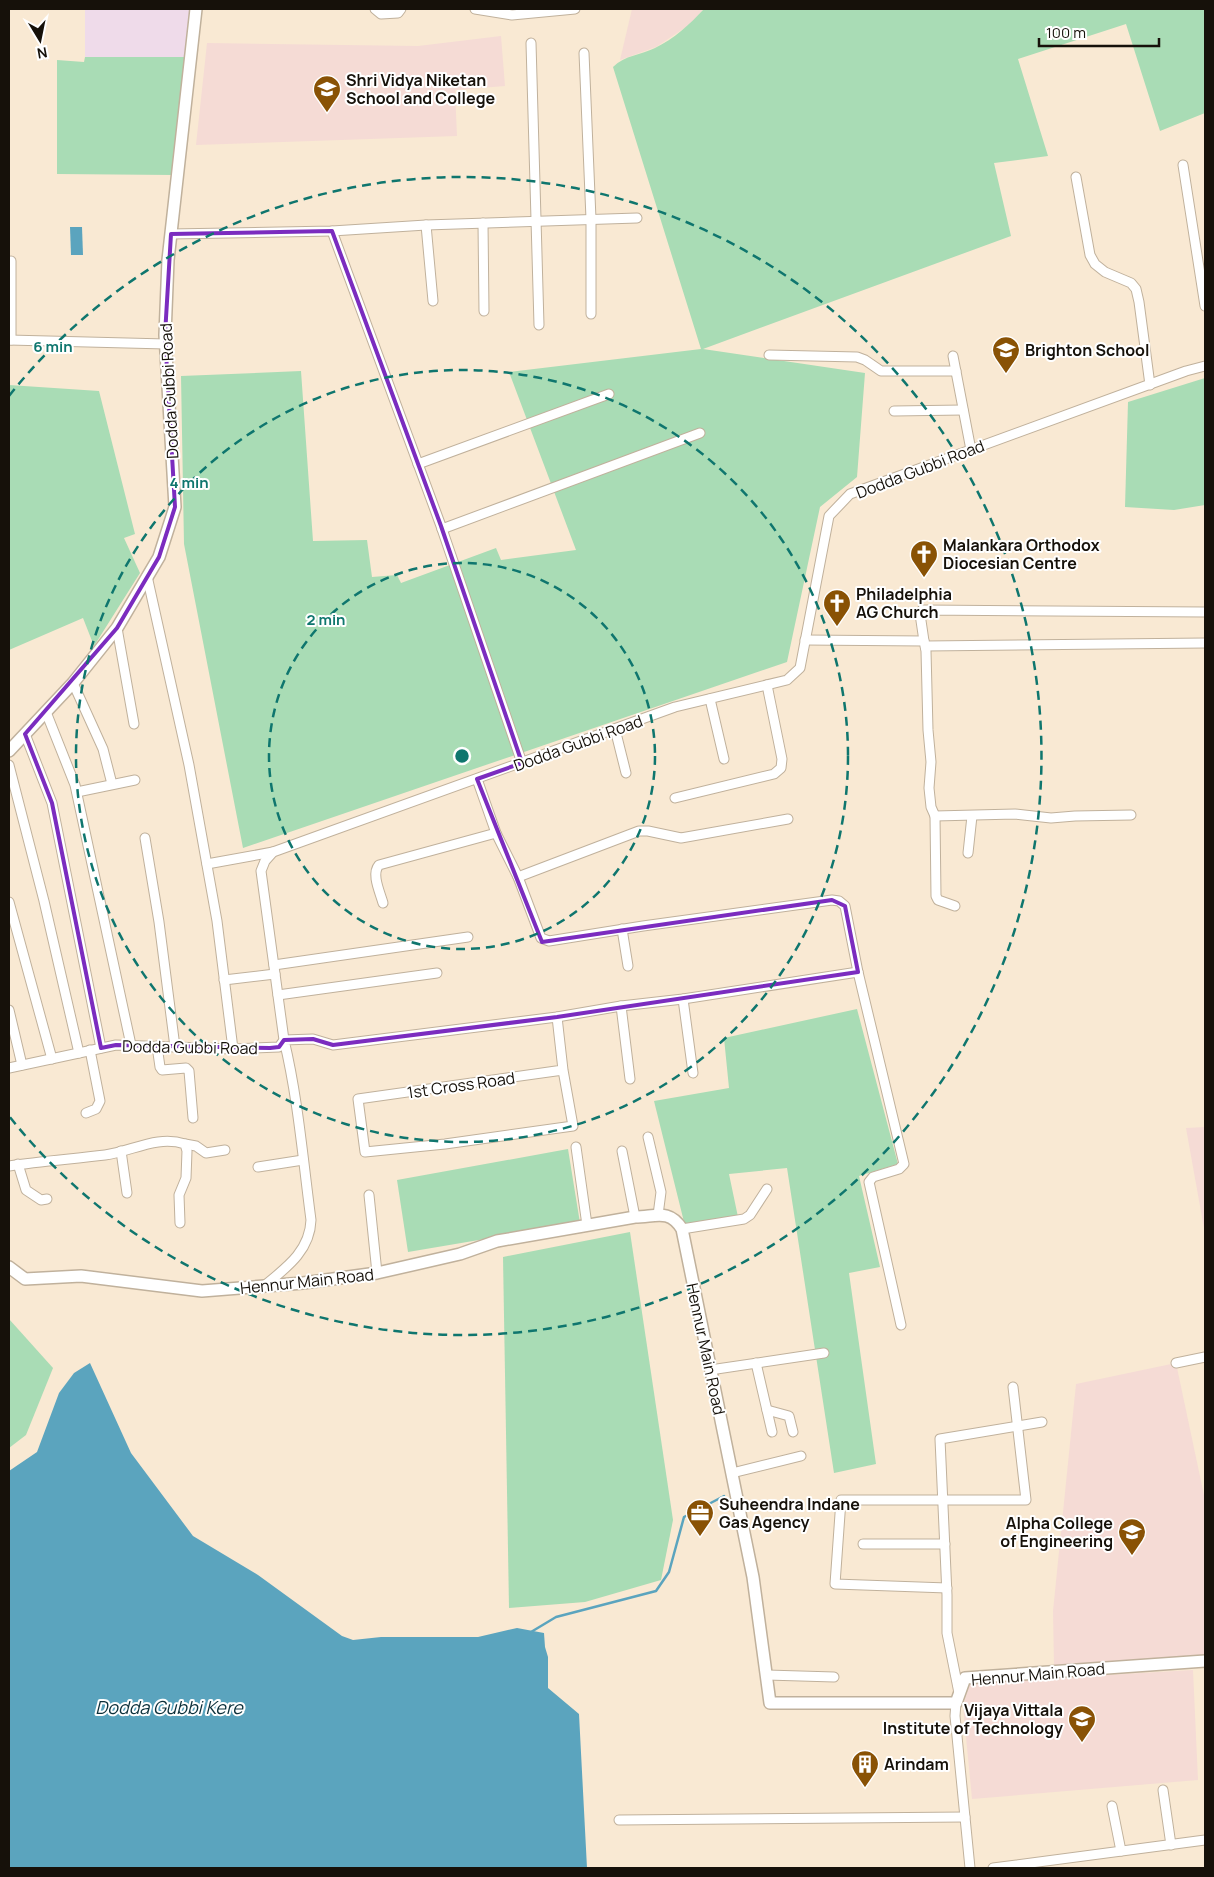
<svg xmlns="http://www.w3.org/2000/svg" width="1214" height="1877" font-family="Manrope,sans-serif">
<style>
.industrial{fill:#efdbea}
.education{fill:#f5dbd5}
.green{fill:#a9dcb5}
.water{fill:#5ba4be}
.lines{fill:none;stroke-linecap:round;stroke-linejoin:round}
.stream{stroke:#5ba4be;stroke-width:2.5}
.minor-casing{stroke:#c0b19c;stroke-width:11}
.major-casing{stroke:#c0b19c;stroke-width:14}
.minor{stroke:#fff;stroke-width:9}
.major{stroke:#fff;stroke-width:11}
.marked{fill:none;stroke:#7b2cbf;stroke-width:4;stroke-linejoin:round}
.ring{fill:none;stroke:#0f766e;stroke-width:2.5;stroke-dasharray:9 6}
.labels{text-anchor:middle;stroke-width:4;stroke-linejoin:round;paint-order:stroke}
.poi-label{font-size:16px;font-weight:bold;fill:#16110a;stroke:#fff;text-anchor:start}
.street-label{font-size:16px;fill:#16110a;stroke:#fff}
.water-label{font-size:18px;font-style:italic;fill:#0b2f3a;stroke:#fff}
.centre{fill:#0f766e;stroke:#fff;stroke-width:2.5}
.ring-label{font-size:15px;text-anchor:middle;font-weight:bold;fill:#0f766e;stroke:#fff;stroke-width:4;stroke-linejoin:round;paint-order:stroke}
</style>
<rect width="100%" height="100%" fill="#f9e9d3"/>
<polygon class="industrial" points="85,9 192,9 189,57 85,57"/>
<g class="education">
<polygon points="632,9 704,9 689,25 656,47 620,60"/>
<polygon points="501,36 505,86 455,90 457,136 196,145 207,43 418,46"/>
<polygon points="1205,1127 1205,1234 1186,1128"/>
<polygon points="1176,1363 1205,1500 1205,1657 1054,1666 1053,1611 1076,1384"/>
<polygon points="1193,1670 1198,1780 972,1799 963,1706 970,1683"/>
</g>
<g class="green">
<path d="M 704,9 L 1205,9 L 1205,113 L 1160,131 L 1126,24 L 1018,59 L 1048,156 L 994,163 L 1011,236 L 703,349 L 865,373 L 857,477 L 820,507 L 787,662 L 243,848 L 184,544 L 181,376 L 301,371 L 313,541 L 367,540 L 372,577 L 397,575 L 401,583 L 496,548 L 501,560 L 576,550 L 509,372 L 701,349 L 613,67 C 625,55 641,55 655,48 C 674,39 690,24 704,9 Z"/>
<polygon points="85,57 189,57 173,175 57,174 57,60 84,62"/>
<polygon points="1205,378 1205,505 1174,510 1125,507 1128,402"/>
<polygon points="9,385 99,391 135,534 124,538 140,573 94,646 83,618 9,650"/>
<polygon points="857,1009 898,1164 859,1176 880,1267 849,1273 876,1464 834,1473 787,1168 729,1174 738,1217 685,1226 654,1101 729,1088 724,1038"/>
<polygon points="568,1149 580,1223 408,1252 397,1180"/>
<polygon points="630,1232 673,1520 661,1580 585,1602 509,1608 503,1257"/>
<polygon points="9,1319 53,1368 26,1435 9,1448"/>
</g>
<g class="water">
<polygon points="70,227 82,227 83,255 71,255"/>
<polygon points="90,1363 131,1453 193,1536 258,1575 342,1636 353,1640 381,1637 478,1637 517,1628 544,1633 545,1647 548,1657 548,1688 579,1714 587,1868 9,1868 9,1471 37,1452 59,1393 74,1373"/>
</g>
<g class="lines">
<polyline class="stream" points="531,1632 556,1617 656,1591 669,1572 684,1517 724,1496"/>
<g class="minor-casing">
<g id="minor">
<polyline points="375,9 381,14 398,13 401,9"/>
<polyline points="475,9 512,15 575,9"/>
<polyline points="531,43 539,325"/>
<polyline points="584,53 591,219 591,314"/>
<polyline points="1183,165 1205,306"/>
<polyline points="1076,177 1090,255 1095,264 1105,272 1131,283 1136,289 1139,302 1150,385"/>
<polyline points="483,223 484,311"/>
<polyline points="426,225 433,301"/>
<polyline points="332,231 441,526 522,763"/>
<polyline points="171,234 332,231 426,225 637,218"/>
<polyline points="9,340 166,344"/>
<polyline points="11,340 11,261"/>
<polyline points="769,355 857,357 865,360 881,371 956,371"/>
<polyline points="953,356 971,450"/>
<polyline points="894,411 963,410"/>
<polyline points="418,464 609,394"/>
<polyline points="442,529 700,433"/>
<polyline points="147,576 189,765 217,921 233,1049"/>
<polyline points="117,628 134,724"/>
<polyline points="805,640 924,641 926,651 928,730 931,762 929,788 931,807 935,816 1015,814 1051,818 1075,816 1131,815"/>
<polyline points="924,641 920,614 922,610 1205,612"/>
<polyline points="926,646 1205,643"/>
<polyline points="73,683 103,749 112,784"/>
<polyline points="710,699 724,759"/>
<polyline points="46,712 75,785 131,1045"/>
<polyline points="615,729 626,773"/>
<polyline points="25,734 52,803 101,1048"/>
<polyline points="9,765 44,901 79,1053"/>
<polyline points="477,779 496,833 518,877 541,938 549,941 643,926 832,900 839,901 845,906 858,972 904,1164 899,1169 873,1177 869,1182 901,1325"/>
<polyline points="77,792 135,780"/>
<polyline points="675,798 774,774 781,768 782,759 767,685"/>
<polyline points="935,816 936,896 938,900 955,906"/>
<polyline points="145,838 159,922 175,1047"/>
<polyline points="968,853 972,816"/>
<polyline points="207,864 273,852"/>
<polyline points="518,877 639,831 648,831 681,838 788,819"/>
<polyline points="9,902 52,1059"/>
<path d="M 383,903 C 380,892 371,874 379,865 L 496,833"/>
<polyline points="622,929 628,966"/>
<polyline points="274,965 468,937"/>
<polyline points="224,980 275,974"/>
<polyline points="278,995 437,973"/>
<polyline points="683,999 693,1073"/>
<polyline points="621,1006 630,1079"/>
<polyline points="9,1010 22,1065"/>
<polyline points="557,1017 563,1070 573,1126 445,1144 365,1152 358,1099 563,1070"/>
<polyline points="157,1046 160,1067 162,1070 186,1068 189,1071 193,1118"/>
<polyline points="9,1068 116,1045 233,1049 279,1047 284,1040 261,871 265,861 273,852 675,707 787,680 800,668 829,516 850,494 1186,371 1205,366"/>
<polyline points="86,1113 96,1109 100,1101 90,1050"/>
<polyline points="648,1137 661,1192 658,1215"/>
<polyline points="185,1144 196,1146 206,1153 225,1150"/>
<polyline points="576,1147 587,1225"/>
<polyline points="121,1151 127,1193"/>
<polyline points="622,1151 635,1217"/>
<polyline points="18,1164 26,1190 41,1200 47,1199"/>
<path d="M 9,1166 C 41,1161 73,1159 105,1155 C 133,1151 157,1135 185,1144 L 187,1151 L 186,1178 L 179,1195 L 180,1223"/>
<polyline points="258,1167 303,1160"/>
<polyline points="369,1195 377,1273"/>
<polyline points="682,1229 744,1219 750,1215 767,1189"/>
<path d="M 264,1286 C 286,1268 310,1251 311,1220 C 303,1160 298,1098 284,1040 L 313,1039 L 333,1045 L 557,1017 L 621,1006 L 683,999 L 858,972"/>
<polyline points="756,1363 772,1432"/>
<polyline points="1176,1363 1205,1357"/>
<polyline points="710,1370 824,1353"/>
<polyline points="767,1410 789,1416 793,1432"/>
<polyline points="732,1473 801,1456"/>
<polyline points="863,1544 945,1544"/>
<polyline points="947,1588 835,1584 841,1500 1026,1500 1013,1387"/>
<polyline points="767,1675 834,1677"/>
<polyline points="959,1693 947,1633 947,1595 940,1439 1042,1422"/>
<polyline points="956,1703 955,1716 970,1868"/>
<polyline points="1163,1790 1171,1845"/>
<polyline points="1112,1806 1121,1851"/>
<polyline points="619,1820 965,1817"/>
<polyline points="993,1868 1205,1840"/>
</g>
</g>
<g class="major-casing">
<g id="major">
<polyline points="9,751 73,683 117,628 159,557 175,507 165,335 168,260 196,9"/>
<path d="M 9,1267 L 25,1279 L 81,1276 L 202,1291 L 303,1283 L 377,1273 L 460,1254 L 497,1241 L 635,1217 C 655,1217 669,1208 682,1229 L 753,1577 L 770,1703 L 956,1703 L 965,1678 L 1205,1661"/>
</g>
</g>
<use href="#minor" class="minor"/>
<use href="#major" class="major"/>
</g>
<path class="marked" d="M 332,231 L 441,526 L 522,763 L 477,779 L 542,942 L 832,900 L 845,906 L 858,972 L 557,1017 L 333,1045 L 313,1039 L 284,1040 L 279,1047 L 270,1048 L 116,1045 L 101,1048 L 52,803 L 25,734 L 117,628 L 159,557 L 175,507 L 165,335 L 171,234 Z"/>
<g class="ring">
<circle cx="462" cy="756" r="193"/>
<circle cx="462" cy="756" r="386"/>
<path d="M9 396A579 579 0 1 1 9 1116"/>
</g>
<defs>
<g id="university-pin" transform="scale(1.4375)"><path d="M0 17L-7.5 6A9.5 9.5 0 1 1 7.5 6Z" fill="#895205" stroke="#fff"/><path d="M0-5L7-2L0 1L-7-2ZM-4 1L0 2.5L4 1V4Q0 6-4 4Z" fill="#fff"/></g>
<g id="school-pin" transform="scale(1.4375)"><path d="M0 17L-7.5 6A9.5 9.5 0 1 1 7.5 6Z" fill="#895205" stroke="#fff"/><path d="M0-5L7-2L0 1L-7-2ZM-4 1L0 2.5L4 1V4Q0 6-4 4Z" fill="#fff"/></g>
<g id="church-pin" transform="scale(1.4375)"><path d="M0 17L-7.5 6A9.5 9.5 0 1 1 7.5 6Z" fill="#895205" stroke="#fff"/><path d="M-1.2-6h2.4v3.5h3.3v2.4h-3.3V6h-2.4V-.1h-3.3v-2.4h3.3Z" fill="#fff"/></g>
<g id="office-pin" transform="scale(1.4375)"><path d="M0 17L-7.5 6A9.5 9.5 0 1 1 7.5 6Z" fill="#895205" stroke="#fff"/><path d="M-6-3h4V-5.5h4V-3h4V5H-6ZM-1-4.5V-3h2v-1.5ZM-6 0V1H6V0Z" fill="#fff"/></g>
<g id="building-pin" transform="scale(1.4375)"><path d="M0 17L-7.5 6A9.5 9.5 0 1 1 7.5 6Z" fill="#895205" stroke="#fff"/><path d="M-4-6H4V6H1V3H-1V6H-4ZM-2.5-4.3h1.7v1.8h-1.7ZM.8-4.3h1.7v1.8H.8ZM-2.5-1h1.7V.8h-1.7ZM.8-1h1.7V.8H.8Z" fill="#fff"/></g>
</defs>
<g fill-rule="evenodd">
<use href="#university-pin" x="327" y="89"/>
<use href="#school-pin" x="1006" y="350"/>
<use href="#church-pin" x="924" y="554"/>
<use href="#church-pin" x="837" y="603"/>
<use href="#office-pin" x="700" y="1513"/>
<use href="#university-pin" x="1132" y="1532"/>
<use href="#university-pin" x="1082" y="1719"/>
<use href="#building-pin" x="865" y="1764"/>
</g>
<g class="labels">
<g class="poi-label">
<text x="346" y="86">Shri Vidya Niketan<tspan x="346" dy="18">School and College</tspan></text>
<text x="1025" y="356">Brighton School</text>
<text x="943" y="551">Malankara Orthodox<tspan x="943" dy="18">Diocesian Centre</tspan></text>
<text x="856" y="600">Philadelphia<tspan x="856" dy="18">AG Church</tspan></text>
<text x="719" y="1510">Suheendra Indane<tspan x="719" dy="18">Gas Agency</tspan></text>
<text x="1113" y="1529" text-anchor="end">Alpha College<tspan x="1113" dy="18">of Engineering</tspan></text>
<text x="1063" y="1716" text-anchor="end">Vijaya Vittala<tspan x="1063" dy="18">Institute of Technology</tspan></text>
<text x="884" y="1770">Arindam</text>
</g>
<g class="street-label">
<text transform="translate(169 391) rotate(-93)" y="6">Dodda Gubbi Road</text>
<text transform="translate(920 469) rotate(-21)" y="6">Dodda Gubbi Road</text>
<text transform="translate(578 743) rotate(-20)" y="6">Dodda Gubbi Road</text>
<text transform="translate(190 1047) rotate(1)" y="6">Dodda Gubbi Road</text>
<text transform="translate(461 1085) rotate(-8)" y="6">1st Cross Road</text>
<text transform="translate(307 1281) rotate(-6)" y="6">Hennur Main Road</text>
<text transform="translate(706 1349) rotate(78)" y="6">Hennur Main Road</text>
<text transform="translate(1038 1674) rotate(-5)" y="6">Hennur Main Road</text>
</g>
<g class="water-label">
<text x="169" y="1714">Dodda Gubbi Kere</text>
</g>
</g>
<circle cx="462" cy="756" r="8" class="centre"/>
<g class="ring-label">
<text x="53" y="352">6 min</text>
<text x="189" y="488">4 min</text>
<text x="326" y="625">2 min</text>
</g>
<rect width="1214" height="1877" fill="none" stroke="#16110a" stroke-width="20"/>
<g transform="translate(40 40) rotate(170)" stroke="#ffffff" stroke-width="4" paint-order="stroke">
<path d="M0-4L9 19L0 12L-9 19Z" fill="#16110a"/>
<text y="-8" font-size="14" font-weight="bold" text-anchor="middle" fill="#16110a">N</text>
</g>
<path d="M1039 38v8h120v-8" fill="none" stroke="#16110a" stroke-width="2.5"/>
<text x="1046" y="38" font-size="15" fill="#16110a" stroke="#ffffff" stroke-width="4" paint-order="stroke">100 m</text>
</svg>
